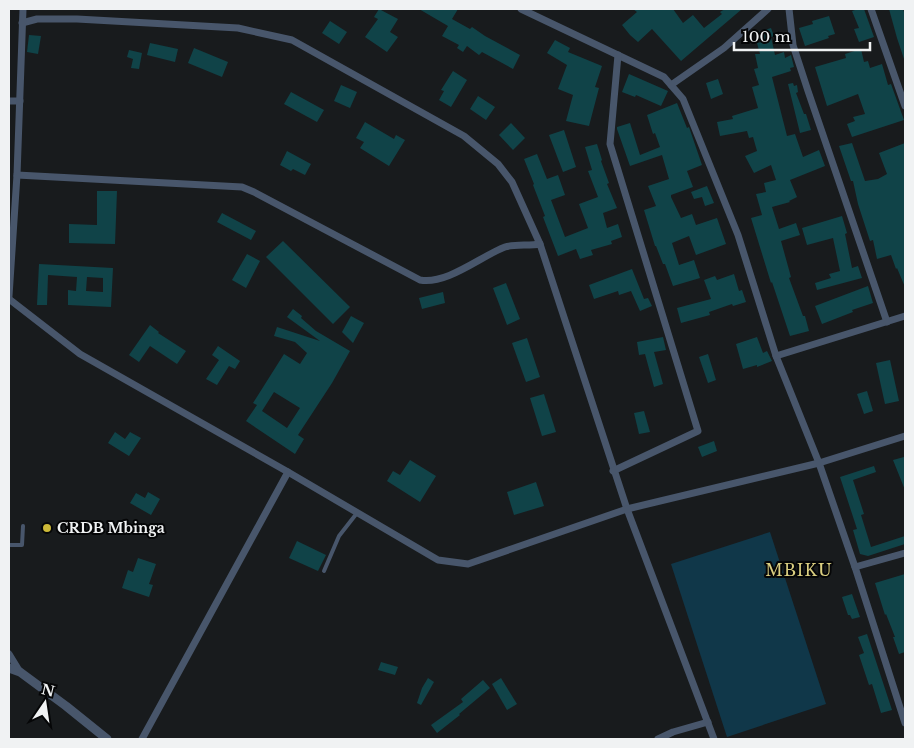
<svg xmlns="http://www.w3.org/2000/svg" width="914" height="748" font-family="'Libre Baskerville',serif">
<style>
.green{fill:#103749}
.building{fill:#104348;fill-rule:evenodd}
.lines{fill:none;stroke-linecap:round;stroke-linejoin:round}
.service{stroke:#48566b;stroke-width:4}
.minor{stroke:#48566b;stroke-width:7}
.tertiary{stroke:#48566b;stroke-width:9}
.poi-dot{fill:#ccb938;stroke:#050607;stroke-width:2}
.labels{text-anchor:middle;stroke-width:4;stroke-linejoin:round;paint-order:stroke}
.poi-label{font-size:14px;font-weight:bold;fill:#f0f2f3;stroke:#050607;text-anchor:start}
.quarter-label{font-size:16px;letter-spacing:1px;fill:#dbcf81;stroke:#050607}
</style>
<rect width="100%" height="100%" fill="#181b1d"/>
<polygon class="green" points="770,532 826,704 727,737 671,564"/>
<g class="building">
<polygon points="379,9 398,19 390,32 398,37 387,52 365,37 378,19 374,17"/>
<polygon points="419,9 458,9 452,19 470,29 472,27 485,36 520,55 513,69 482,52 479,55 467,46 463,52 457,48 459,45 442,36 448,26"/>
<polygon points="633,9 673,9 683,23 693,15 704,28 722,14 720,12 725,9 742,9 681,61 652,29 638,42 630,35 622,25 637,12"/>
<polygon points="858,9 864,9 874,37 859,42 854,29 859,28 852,11"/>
<polygon points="889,9 903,9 905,15 905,59 904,59 897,38"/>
<polygon points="829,16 835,34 828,36 829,38 805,46 799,28 813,24 812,21"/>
<polygon points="330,21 347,32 339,44 322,33"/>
<polygon points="771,28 774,36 771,37 775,55 784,52 785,58 791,55 794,67 790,68 791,71 772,77 787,136 795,134 803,157 819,150 825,166 790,180 797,197 789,201 790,202 772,207 779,229 796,223 800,235 781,241 791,277 789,278 803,316 805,316 809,331 790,336 772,282 771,283 751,218 762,215 756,194 766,192 764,183 776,180 771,165 754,173 745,156 757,151 753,137 749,138 747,131 720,136 717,122 733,119 732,116 758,108 752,87 759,85 754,69 758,68 755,54 760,54 757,43 761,42 758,32"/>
<polygon points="29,35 41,36 38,54 27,52"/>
<polygon points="555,40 570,48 568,52 602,66 595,87 599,88 589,126 566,121 573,95 558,89 567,65 547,53"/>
<polygon points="150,43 178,49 175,62 147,55"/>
<polygon points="194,48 228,62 222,77 188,63"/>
<polygon points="861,49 864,62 868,61 870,68 882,64 888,85 891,84 904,120 852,137 847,124 855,121 853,117 865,114 858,94 827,106 815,67 846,58 845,54"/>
<polygon points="129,50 142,53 139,69 131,68 133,59 127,57"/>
<polygon points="453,71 467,80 451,107 439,100 444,91 441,90"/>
<polygon points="629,74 668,91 661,106 636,95 635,97 622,92"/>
<polygon points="718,79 723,94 711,99 706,83"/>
<polygon points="793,83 794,86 797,85 798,92 796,93 804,114 806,114 811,130 800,133 788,84"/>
<polygon points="341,85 357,92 350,108 334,101"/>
<polygon points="291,92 324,110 317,122 284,104"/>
<polygon points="478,96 495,107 486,120 470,109"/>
<polygon points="677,103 687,128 689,127 702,165 687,171 693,187 671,195 671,197 681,218 692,214 696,225 717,218 726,244 696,255 689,236 672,243 679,265 694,260 700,278 673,286 665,264 663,264 656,246 655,246 644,210 656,206 648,186 669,179 662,155 630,166 617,129 617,127 630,123 640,155 660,147 655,133 653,134 647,115"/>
<polygon points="365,122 394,139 396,135 405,140 389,166 360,148 364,142 356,138"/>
<polygon points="511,123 525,138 513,150 499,135"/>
<polygon points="564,130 576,167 563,172 549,135"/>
<polygon points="852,143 865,181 878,179 887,174 879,153 905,143 905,287 897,268 896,269 891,255 877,259 873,240 870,241 858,204 853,181 851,181 839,146"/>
<polygon points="597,144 602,160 601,161 609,183 607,184 617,208 603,213 607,228 618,224 622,237 611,241 612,244 591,250 593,255 580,259 576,249 558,256 543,217 545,216 533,185 534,184 524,159 537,154 547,179 558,175 565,195 551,200 565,237 588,228 579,204 598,197 588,171 592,170 585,147"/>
<polygon points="287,151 311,164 305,175 293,169 291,171 280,165"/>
<polygon points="707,186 714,203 705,206 702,197 694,199 691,192"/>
<polygon points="97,191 117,191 115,244 69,243 69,224 97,225"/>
<polygon points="222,213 256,231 251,240 217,222"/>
<polygon points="842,216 847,233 845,234 852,268 858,266 862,278 817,290 815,283 831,278 829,274 840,271 833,238 807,245 802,228"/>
<polygon points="283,241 350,307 333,324 266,257"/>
<polygon points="247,254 260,261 246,288 232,280"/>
<path d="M 39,264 L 113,268 L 111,307 L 68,305 L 68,290 L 76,291 L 77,277 L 48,275 L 47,305 L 37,305 ZM 87,277 L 103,278 L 103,292 L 86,291 Z"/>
<polygon points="632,269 644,299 648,298 652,306 640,311 631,291 619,295 618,291 594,299 589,285"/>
<polygon points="734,274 739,291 742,290 746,302 733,306 732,304 709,312 710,315 681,323 677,308 711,299 704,280 715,276 717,280"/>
<polygon points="506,283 520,319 507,325 493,288"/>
<polygon points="868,286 873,303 852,310 853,312 822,324 815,306"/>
<polygon points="443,292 445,303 422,309 419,298"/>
<path d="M 293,309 L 302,316 L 301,318 L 316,331 L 350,351 L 332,383 L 298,435 L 304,439 L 295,454 L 246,421 L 257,405 L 253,403 L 284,354 L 300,364 L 307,353 L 295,342 L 274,336 L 277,327 L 320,341 L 287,317 ZM 274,392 L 300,408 L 287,428 L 262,411 Z"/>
<polygon points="351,316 364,323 353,343 342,332"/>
<polygon points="150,325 159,332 158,333 186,351 177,364 150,346 139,362 129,355"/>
<polygon points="663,337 666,350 654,352 663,384 654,387 645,354 639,355 637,342"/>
<polygon points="757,337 763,353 767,351 772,361 757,367 757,365 743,369 736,344"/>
<polygon points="527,338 540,377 526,382 512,343"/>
<polygon points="218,346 240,361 235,369 229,366 217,385 206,379 219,360 212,355"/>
<polygon points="708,354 716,380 708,383 699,357"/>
<polygon points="890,360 899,401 885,404 876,363"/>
<polygon points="867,391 873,411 864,414 857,394"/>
<polygon points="544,394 556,432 542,436 530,398"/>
<polygon points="644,411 650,432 639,434 634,413"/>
<polygon points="115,432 125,439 130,432 141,438 129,456 108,443"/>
<polygon points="714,441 717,451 702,457 698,447"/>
<polygon points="904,457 905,462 905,490 893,460"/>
<polygon points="410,460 436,476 420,502 387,481 393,471 400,475"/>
<polygon points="874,466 876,472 853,480 864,514 861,515 871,547 905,536 905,544 868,556 860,554 853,530 857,529 840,477"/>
<polygon points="536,482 544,506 514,515 507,492"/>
<polygon points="148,492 160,499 151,515 130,503 136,493 145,498"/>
<polygon points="297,541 326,555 318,571 289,558"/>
<polygon points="138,558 156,564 149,584 153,585 149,597 122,588 128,570 133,572"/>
<polygon points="905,574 905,652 899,654 893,637 895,637 886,614 885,615 875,583"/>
<polygon points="852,594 860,617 852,619 850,615 848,615 842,597"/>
<polygon points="867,634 892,710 881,713 872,684 869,685 859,655 864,653 858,637"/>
<polygon points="381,662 398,667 395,675 378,670"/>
<polygon points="428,678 434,682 421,705 417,703 422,688"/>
<polygon points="501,678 517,704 507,710 492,684"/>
<polygon points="483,680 490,688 459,714 460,715 437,733 431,725 463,702 461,699"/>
</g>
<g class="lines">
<g class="service">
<polyline points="9,545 22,545 23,526"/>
<polyline points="324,571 339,536 357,513"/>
</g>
<g class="minor">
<polyline points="521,9 664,77 683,99 738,235 776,356 819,463 855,567 905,723"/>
<polyline points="789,9 793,45 808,91 887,322"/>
<polyline points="871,9 905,106"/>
<polyline points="22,23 37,19 77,19 238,28 292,40 464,136 498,164 512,182 540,244 627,509 714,739"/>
<polyline points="671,85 724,48 768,9"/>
<polyline points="9,101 20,101"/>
<path d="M 17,175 L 242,187 L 254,192 L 420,280 C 447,285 481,256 505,247 C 513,244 530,246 540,244"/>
<polyline points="9,296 17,175 23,9"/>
<polyline points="9,299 80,354 288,472 438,560 468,564 627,509 819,463 905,436"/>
<polyline points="776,356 905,316"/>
<polyline points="613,471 698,431 610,144 618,55"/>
<polyline points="855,567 905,553"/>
<polyline points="9,654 20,672"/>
<polyline points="142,739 288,472"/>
<polyline points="658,739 673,732 708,722"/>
</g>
<polyline class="tertiary" points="9,668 20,672 66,706 107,739"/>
</g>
<circle class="poi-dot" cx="47" cy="528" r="5"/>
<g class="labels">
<g class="poi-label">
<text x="57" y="533">CRDB Mbinga</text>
</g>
<g class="quarter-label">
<text x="799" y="576">MBIKU</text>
</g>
</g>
<rect width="914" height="748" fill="none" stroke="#f0f2f3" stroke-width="20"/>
<g transform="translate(45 703) rotate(13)" stroke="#050607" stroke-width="4" paint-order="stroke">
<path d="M0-4L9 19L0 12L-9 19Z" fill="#f0f2f3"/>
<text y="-8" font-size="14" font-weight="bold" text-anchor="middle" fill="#f0f2f3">N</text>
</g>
<path d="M734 42v8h136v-8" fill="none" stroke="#f0f2f3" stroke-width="2.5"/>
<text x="742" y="42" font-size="15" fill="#f0f2f3" stroke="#050607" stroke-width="4" paint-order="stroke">100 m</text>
</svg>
